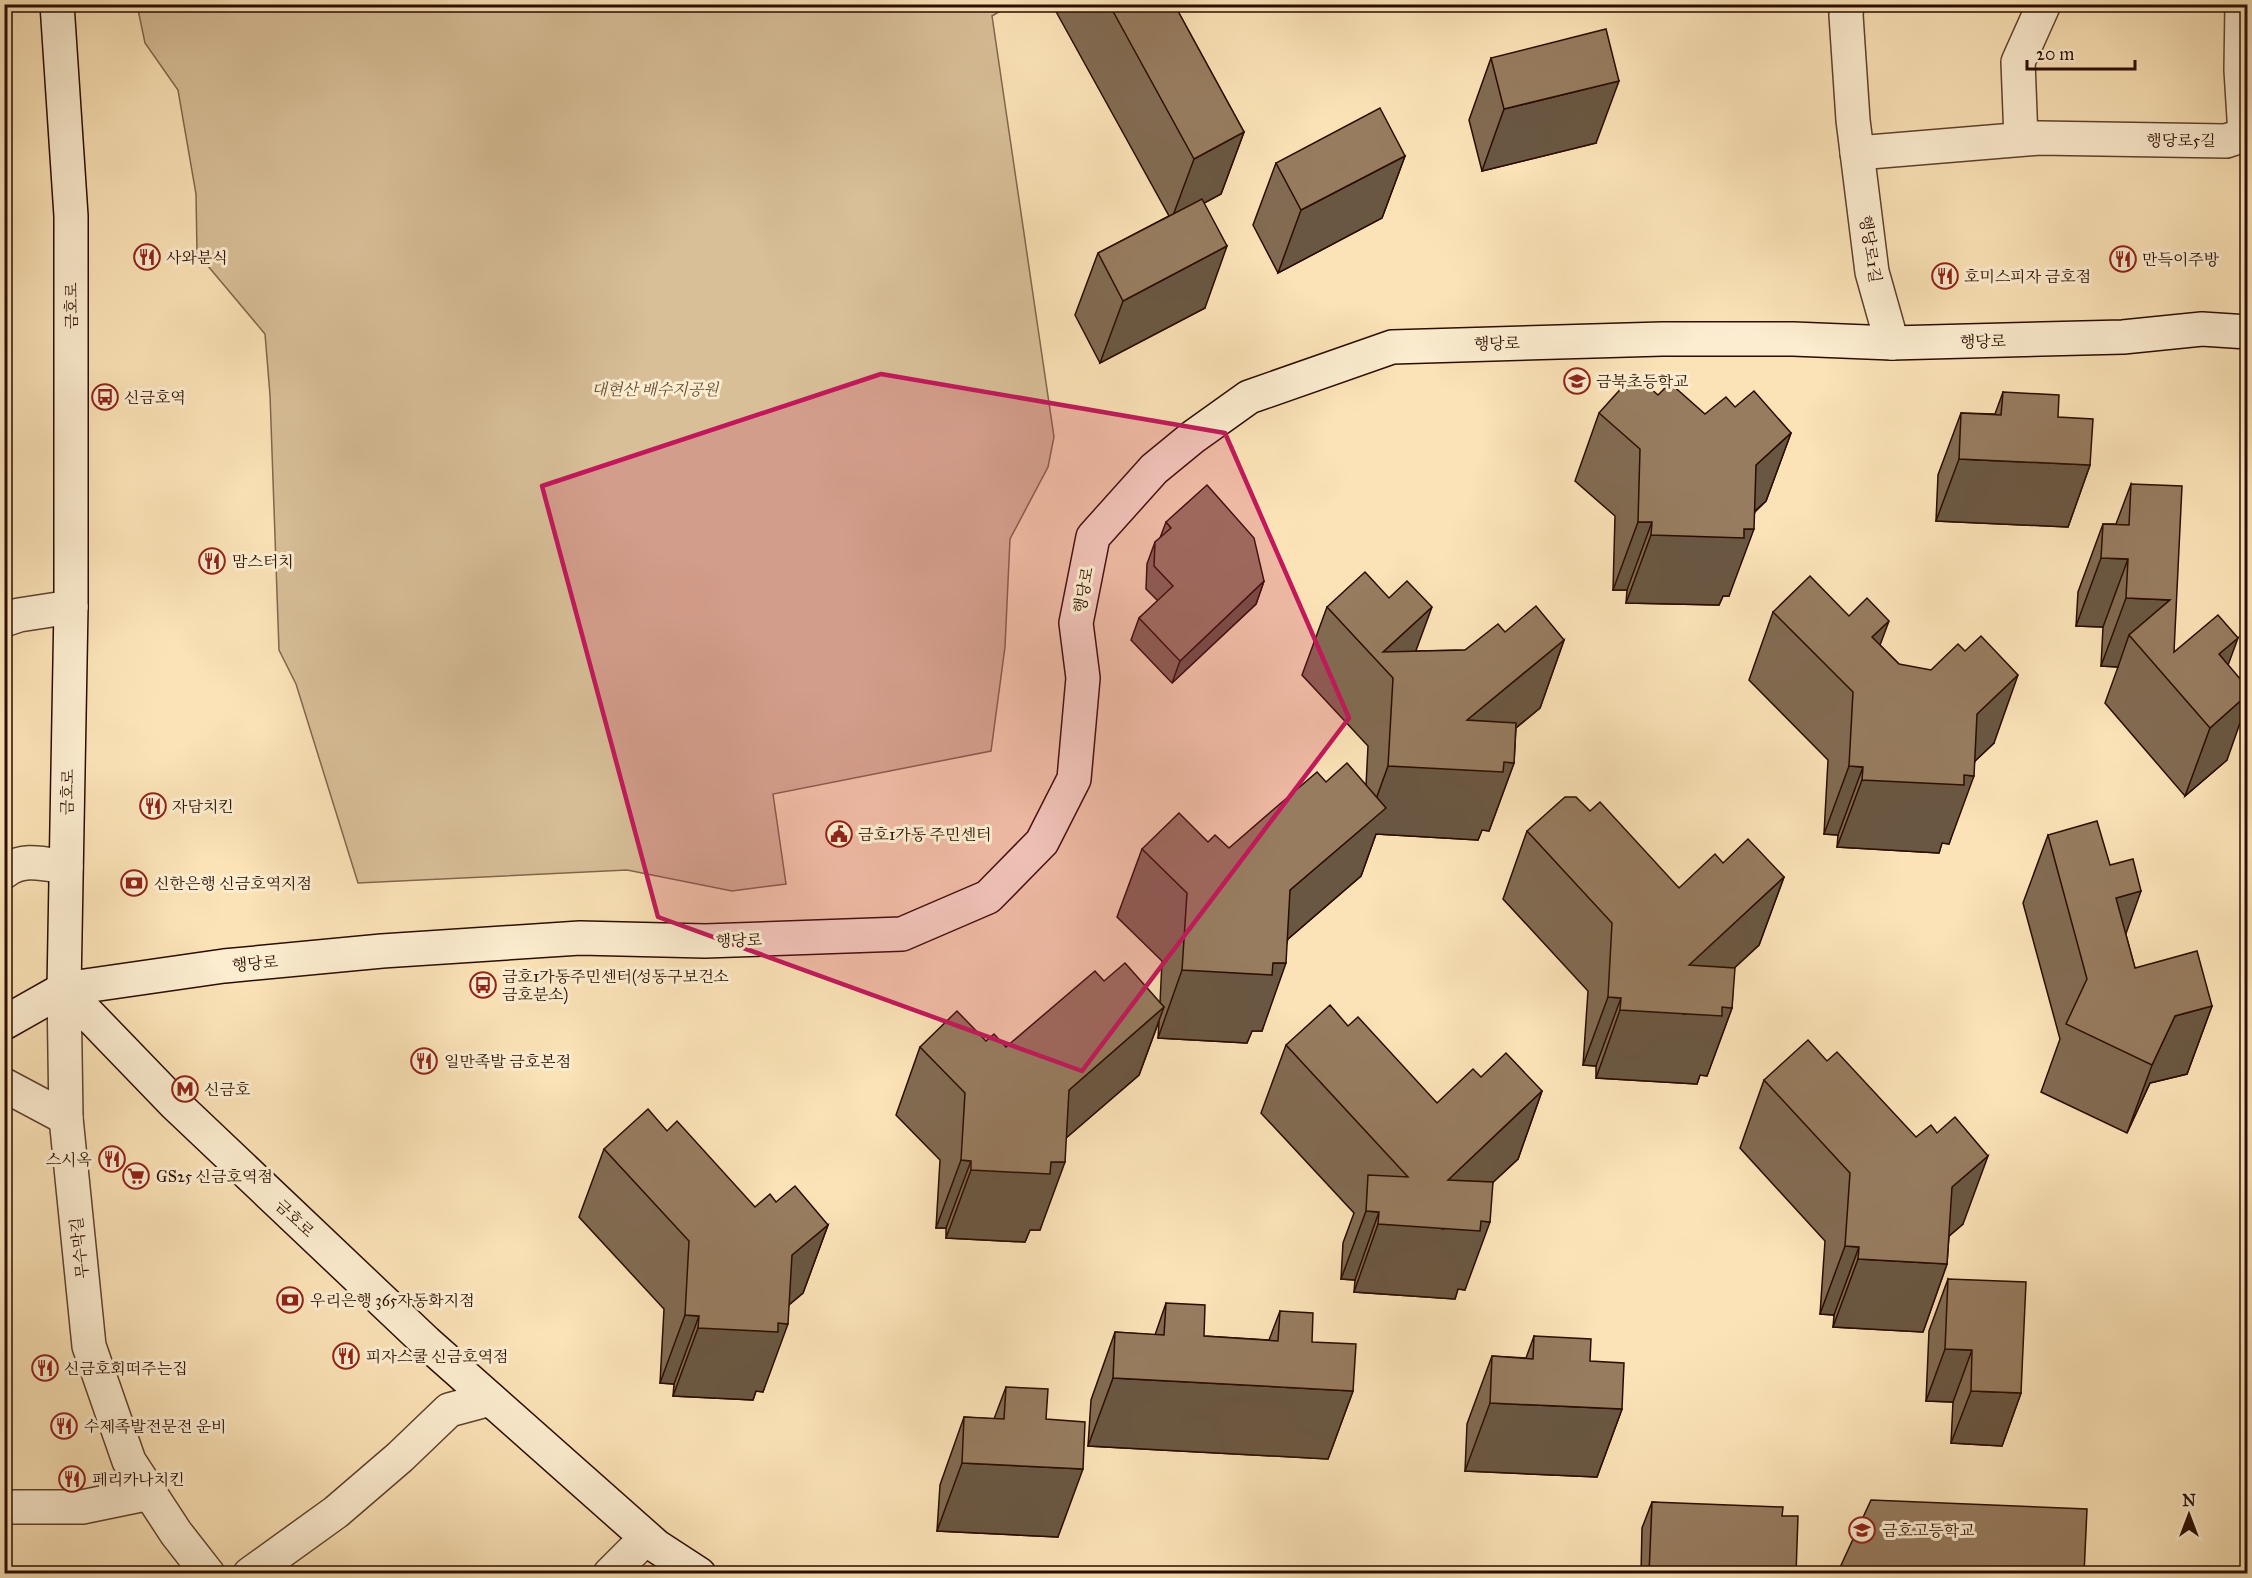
<svg xmlns="http://www.w3.org/2000/svg" width="2252" height="1578" font-family="'IM FELL Great Primer','Noto Serif KR',serif">
<style>
.green{fill:#d8bf98;stroke:#82664c;stroke-width:1.5}
.lines{fill:none;stroke-linecap:round;stroke-linejoin:round}
.street-casing{stroke:#5f422e;stroke-width:36}
.secondary-casing{stroke:#2b0d00;stroke-width:36}
.street{stroke:#fcedd0;stroke-width:33}
.secondary{stroke:#fcedd0;stroke-width:33}
.wall{fill:#826b52;stroke:#2b0d00;stroke-width:1.5}
.shaded-wall{fill:#6a5742;stroke:#2b0d00;stroke-width:1.5}
.building{fill:#977c5f;stroke:#2b0d00;stroke-width:1.5}
.marked{fill:#c2185b;fill-opacity:0.2;stroke:#c2185b;stroke-width:4.5;stroke-linejoin:round}
.labels{text-anchor:middle;stroke-width:6;stroke-linejoin:round;paint-order:stroke}
.street-label{font-size:16px;fill:#2b0d00;stroke:#fcedd0}
.poi-label{font-size:16px;fill:#2b0d00;stroke:#fcedd0;text-anchor:start}
.park-label{font-size:16px;font-style:italic;fill:#684b35;stroke:#fcedd0}
</style>
<rect width="100%" height="100%" fill="#fbe3b7"/>
<filter id="stains"><feTurbulence type="fractalNoise" baseFrequency=".00333" numOctaves="4"/><feColorMatrix values="0 0 0 0 .2 0 0 0 0 .09 0 0 0 0 .02 0 0 0 .5 -.17"/></filter>
<radialGradient id="worn" r=".72"><stop offset=".6" stop-color="#630" stop-opacity="0"/><stop offset="1" stop-color="#630" stop-opacity=".3"/></radialGradient>
<polygon class="green" points="137,5 1010,5 992,16 1054,437 1048,467 1010,539 1005,647 991,751 773,794 786,884 732,891 627,870 358,883 296,684 279,650 270,395 265,334 197,253 196,194 178,90 145,43"/>
<g class="lines">
<g class="street-casing">
<g id="street">
<polyline points="1847,4 1846,15 1853,120 1872,272 1892,343"/>
<polyline points="2242,4 2241,70 2245,135"/>
<polyline points="2021,139 2018,62 2044,4"/>
<polyline points="1857,153 2039,138 2226,141 2248,134"/>
<polyline points="4,620 19,615 71,607"/>
<path d="M 4,872 C 22,857 45,864 66,867"/>
<polyline points="64,989 66,1118 89,1346 129,1461 176,1533 208,1574"/>
<polyline points="4,1085 66,1118"/>
<polyline points="4,1507 82,1507 150,1493"/>
<polyline points="250,1574 336,1512 400,1457 449,1410 490,1399"/>
<polyline points="610,1574 646,1538"/>
</g>
</g>
<g class="secondary-casing">
<g id="secondary">
<polyline points="57,4 71,216 71,607 64,989 175,1104 426,1342 656,1546 699,1574"/>
<polyline points="4,1023 64,989 224,966 382,951 580,938 705,941 902,934 988,897 1042,842 1074,779 1083,678 1076,623 1093,537 1154,469 1193,437 1249,397 1392,347 1662,339 1793,339 1892,343 2123,337 2202,329 2248,332"/>
</g>
</g>
<use href="#street" class="street"/>
<use href="#secondary" class="secondary"/>
</g>
<g class="wall">
<polygon points="1055,4 1174,4 1244,132 1221,194 1204,203 1205,308 1100,363 1075,315 1098,253 1169,216 1054,8"/>
<polygon points="1491,58 1596,143 1482,171 1469,120"/>
<polygon points="1405,156 1382,218 1278,273 1253,225 1276,163"/>
<polygon points="2003,392 2058,417 2090,465 2068,527 1936,521 1938,475 1961,413 1995,414"/>
<polygon points="1658,395 1705,414 1735,407 1791,433 1766,501 1755,512 1729,596 1723,596 1719,605 1626,603 1627,590 1613,590 1615,516 1575,481 1599,413"/>
<polygon points="2131,484 2174,652 2228,665 2227,760 2185,796 2105,703 2118,667 2101,666 2103,627 2076,626 2078,592 2103,524 2116,524"/>
<polygon points="1166,522 1264,581 1256,604 1172,683 1131,640 1139,618 1158,601 1146,589 1147,564 1155,542 1160,538"/>
<polygon points="1327,607 1416,651 1465,650 1505,632 1564,640 1540,708 1516,728 1514,763 1489,831 1482,830 1478,840 1376,834 1361,876 1288,939 1262,1031 1252,1031 1247,1043 1158,1038 1159,1021 1139,1075 1066,1138 1040,1230 1030,1230 1025,1242 946,1238 946,1228 936,1228 940,1160 896,1115 920,1047 986,1041 1006,1047 1104,981 1160,1003 1162,961 1117,917 1142,849 1208,842 1229,848 1326,782 1366,786 1368,746 1302,675"/>
<polygon points="1773,612 1849,616 1880,645 1899,664 1994,743 1975,761 1949,844 1942,843 1939,853 1837,847 1838,835 1824,834 1828,760 1749,680"/>
<polygon points="1590,811 1679,888 1723,863 1784,877 1759,945 1734,968 1732,1008 1707,1076 1700,1075 1697,1084 1596,1078 1596,1066 1583,1065 1588,991 1503,899 1527,831"/>
<polygon points="2048,835 2126,935 2135,968 2212,1006 2187,1074 2150,1083 2127,1133 2041,1092 2060,1039 2023,903"/>
<polygon points="1348,1026 1437,1103 1481,1077 1542,1091 1518,1159 1493,1182 1465,1290 1458,1289 1455,1299 1354,1292 1355,1280 1341,1279 1343,1243 1354,1213 1261,1113 1286,1045"/>
<polygon points="1764,1080 1963,1224 1949,1236 1947,1264 1923,1332 1833,1327 1834,1315 1820,1314 1825,1241 1740,1148"/>
<polygon points="667,1131 755,1207 776,1202 828,1225 803,1293 789,1305 763,1392 756,1391 753,1400 673,1396 674,1384 660,1383 664,1309 579,1217 604,1149"/>
<polygon points="1948,1279 2021,1393 2002,1446 1951,1443 1953,1402 1926,1401 1929,1331"/>
<polygon points="1166,1303 1204,1336 1269,1340 1280,1311 1312,1342 1353,1391 1328,1459 1088,1446 1091,1400 1115,1332 1155,1335"/>
<polygon points="1534,1336 1590,1361 1622,1409 1597,1477 1465,1471 1467,1424 1492,1356 1526,1358"/>
<polygon points="1006,1387 1046,1419 1058,1537 937,1531 940,1485 964,1417 994,1419"/>
<polygon points="1652,1502 1782,1516 1796,1574 1641,1574 1642,1528"/>
</g>
<g class="shaded-wall">
<polygon points="1619,81 1596,143 1482,171 1504,109"/>
<polygon points="1244,132 1221,194 1171,221 1194,159"/>
<polygon points="1405,156 1382,218 1278,273 1301,210"/>
<polygon points="1227,246 1205,308 1100,363 1123,301"/>
<polygon points="1791,433 1766,501 1731,532 1756,465"/>
<polygon points="1959,459 2090,465 2068,527 1936,521"/>
<polygon points="1638,522 1652,522 1627,590 1613,590"/>
<polygon points="1744,529 1754,529 1729,596 1723,596 1719,605 1626,603 1651,535"/>
<polygon points="2101,558 2128,559 2103,627 2076,626"/>
<polygon points="1264,581 1256,604 1172,683 1180,661"/>
<polygon points="2126,598 2170,600 2129,635 2118,667 2101,666"/>
<polygon points="1432,607 1407,675 1393,678 1383,652"/>
<polygon points="1889,621 1864,688 1872,637"/>
<polygon points="2238,638 2213,706 2219,654"/>
<polygon points="1564,640 1540,708 1465,770 1504,762 1514,763 1489,831 1482,830 1478,840 1376,834 1361,876 1266,958 1290,890 1367,824 1388,766 1467,720"/>
<polygon points="2018,675 1994,743 1953,782 1977,714"/>
<polygon points="2247,695 2247,703 2227,760 2185,796 2210,728"/>
<polygon points="1849,766 1863,767 1838,835 1824,834"/>
<polygon points="1964,775 1974,776 1949,844 1942,843 1939,853 1837,847 1862,780"/>
<polygon points="1784,877 1759,945 1685,1014 1722,1007 1732,1008 1707,1076 1700,1075 1697,1084 1596,1078 1620,1010 1689,965"/>
<polygon points="2141,891 2117,959 2116,898"/>
<polygon points="1273,963 1286,963 1262,1031 1252,1031 1247,1043 1158,1038 1182,970"/>
<polygon points="1608,997 1621,998 1596,1066 1583,1065"/>
<polygon points="2212,1006 2187,1074 2150,1083 2127,1133 2152,1065 2175,1016"/>
<polygon points="1164,1007 1139,1075 1044,1157 1069,1090"/>
<polygon points="1542,1091 1518,1159 1443,1229 1481,1221 1490,1222 1465,1290 1458,1289 1455,1299 1354,1292 1378,1224 1448,1180"/>
<polygon points="1988,1156 1963,1224 1927,1255 1952,1187"/>
<polygon points="961,1160 971,1161 946,1228 936,1228"/>
<polygon points="1051,1162 1065,1162 1040,1230 1030,1230 1025,1242 946,1238 971,1170"/>
<polygon points="1366,1211 1379,1212 1355,1280 1341,1279"/>
<polygon points="828,1225 803,1293 767,1323 792,1255"/>
<polygon points="1845,1246 1859,1247 1834,1315 1820,1314"/>
<polygon points="1858,1259 1947,1264 1923,1332 1833,1327"/>
<polygon points="685,1315 699,1316 674,1384 660,1383"/>
<polygon points="778,1323 788,1324 763,1392 756,1391 753,1400 673,1396 698,1328"/>
<polygon points="1945,1349 1972,1350 1953,1402 1926,1401"/>
<polygon points="1113,1378 1353,1391 1328,1459 1088,1446"/>
<polygon points="1971,1391 2021,1393 2002,1446 1951,1443"/>
<polygon points="1490,1403 1622,1409 1597,1477 1465,1471"/>
<polygon points="962,1463 1083,1469 1058,1537 937,1531"/>
</g>
<g class="building">
<polygon points="1109,4 1174,4 1244,132 1194,159"/>
<polygon points="1606,29 1619,81 1504,109 1491,58"/>
<polygon points="1380,108 1405,156 1301,210 1276,163"/>
<polygon points="1202,199 1227,246 1123,301 1098,253"/>
<polygon points="1634,374 1658,395 1670,383 1705,414 1726,397 1735,407 1754,391 1791,433 1756,465 1754,529 1744,529 1744,538 1651,535 1652,522 1638,522 1640,449 1599,413"/>
<polygon points="2003,392 2059,395 2058,417 2093,419 2090,465 1959,459 1961,413 2001,415"/>
<polygon points="2131,484 2182,486 2174,652 2218,615 2238,638 2219,654 2247,687 2247,695 2210,728 2129,635 2170,600 2126,598 2128,559 2101,558 2103,524 2129,525"/>
<polygon points="1207,485 1254,538 1264,581 1180,661 1139,618 1173,586 1154,566 1155,542 1171,528 1166,522"/>
<polygon points="1365,572 1389,598 1407,581 1432,607 1383,652 1465,650 1498,624 1505,632 1536,606 1564,640 1467,720 1516,723 1514,763 1504,762 1503,772 1388,766 1393,678 1327,607"/>
<polygon points="1810,576 1849,616 1867,598 1889,621 1872,637 1899,664 1931,670 1958,644 1965,651 1981,636 2018,675 1977,714 1974,776 1964,775 1964,785 1862,780 1863,767 1849,766 1853,692 1773,612"/>
<polygon points="1347,763 1386,808 1290,890 1286,963 1273,963 1272,975 1182,970 1187,893 1142,849 1179,813 1208,842 1215,835 1229,848 1317,772 1326,782"/>
<polygon points="1565,797 1576,797 1590,811 1600,802 1679,888 1715,854 1723,863 1748,839 1784,877 1689,965 1735,968 1732,1008 1722,1007 1722,1016 1620,1010 1621,998 1608,997 1612,923 1527,831"/>
<polygon points="2097,821 2110,865 2133,859 2141,891 2116,898 2135,968 2197,951 2212,1006 2175,1016 2152,1065 2066,1024 2087,979 2048,835"/>
<polygon points="1125,963 1164,1007 1069,1090 1065,1162 1051,1162 1050,1174 971,1170 971,1161 961,1160 965,1093 920,1047 957,1011 986,1041 994,1034 1006,1047 1095,971 1104,981"/>
<polygon points="1330,1005 1348,1026 1358,1017 1437,1103 1473,1069 1481,1077 1506,1053 1542,1091 1448,1180 1493,1182 1490,1222 1481,1221 1480,1231 1378,1224 1379,1212 1366,1211 1368,1175 1408,1177 1286,1045"/>
<polygon points="1808,1040 1827,1061 1837,1052 1916,1137 1931,1125 1937,1133 1955,1117 1988,1156 1952,1187 1947,1264 1858,1259 1859,1247 1845,1246 1850,1173 1764,1080"/>
<polygon points="648,1109 667,1131 677,1121 755,1207 770,1194 776,1202 795,1186 828,1225 792,1255 788,1324 778,1323 778,1332 698,1328 699,1316 685,1315 689,1241 604,1149"/>
<polygon points="1948,1279 2026,1282 2021,1393 1971,1391 1972,1350 1945,1349"/>
<polygon points="1166,1303 1205,1305 1204,1336 1278,1341 1280,1311 1313,1313 1312,1342 1356,1344 1353,1391 1113,1378 1115,1332 1164,1335"/>
<polygon points="1534,1336 1591,1339 1590,1361 1624,1363 1622,1409 1490,1403 1492,1356 1533,1359"/>
<polygon points="1006,1387 1048,1389 1046,1419 1085,1422 1083,1469 962,1463 964,1417 1004,1419"/>
<polygon points="1871,1500 2087,1509 2084,1574 1837,1574"/>
<polygon points="1652,1502 1783,1507 1782,1516 1798,1516 1796,1574 1649,1574"/>
</g>
<path class="marked" d="M 881,374 L 1225,433 L 1349,718 L 1082,1071 L 658,917 L 542,486 Z"/>
<defs>
<g id="restaurant-ring" transform="scale(1.35)"><circle r="9.5" fill="#fcedd0" stroke="#8f2418" stroke-width="1.5"/><path d="M-5-6h1v4h1v-4h1v4h1v-4h1v5L-1.5 .5V6h-2V.5L-5-1ZM5-6V6H3V1.5H1.5Q1.5-4 5-6Z" fill="#8f2418"/></g>
<g id="school-ring" transform="scale(1.35)"><circle r="9.5" fill="#fcedd0" stroke="#8f2418" stroke-width="1.5"/><path d="M0-5L7-2L0 1L-7-2ZM-4 1L0 2.5L4 1V4Q0 6-4 4Z" fill="#8f2418"/></g>
<g id="bus-ring" transform="scale(1.35)"><circle r="9.5" fill="#fcedd0" stroke="#8f2418" stroke-width="1.5"/><path d="M-5-6H5V4H4V6H2V4H-2V6H-4V4H-5ZM-3.5-4V0h7V-4ZM-3.5 1.2v1.5H-2V1.2ZM2 1.2v1.5H3.5V1.2Z" fill="#8f2418"/></g>
<g id="civic-ring" transform="scale(1.35)"><circle r="9.5" fill="#fcedd0" stroke="#8f2418" stroke-width="1.5"/><path d="M-.6-6.5H3V-4.5H.6V-3L4-1V1h2V6H-6V1h2V-1L-.6-3ZM-1.2 2.5V6h2.4V2.5Z" fill="#8f2418"/></g>
<g id="bank-ring" transform="scale(1.35)"><circle r="9.5" fill="#fcedd0" stroke="#8f2418" stroke-width="1.5"/><path d="M-6-4H6V4H-6ZM0-2.3a2.3 2.3 0 1 0 0 4.6a2.3 2.3 0 1 0 0-4.6Z" fill="#8f2418"/></g>
<g id="metro-ring" transform="scale(1.35)"><circle r="9.5" fill="#fcedd0" stroke="#8f2418" stroke-width="1.5"/><path d="M-5.5 5V-5H-3L0 0L3-5H5.5V5H3V-.5L0 4L-3-.5V5Z" fill="#8f2418"/></g>
<g id="supermarket-ring" transform="scale(1.35)"><circle r="9.5" fill="#fcedd0" stroke="#8f2418" stroke-width="1.5"/><path d="M-6-5.5h2.5l.6 2H6L4.5 2H-2.5L-4.4-4H-6ZM-1.5 3.2a1.3 1.3 0 1 0 .1 0ZM3 3.2a1.3 1.3 0 1 0 .1 0Z" fill="#8f2418"/></g>
</defs>
<g fill-rule="evenodd">
<use href="#restaurant-ring" x="147" y="257"/>
<use href="#restaurant-ring" x="2123" y="259"/>
<use href="#restaurant-ring" x="1945" y="276"/>
<use href="#school-ring" x="1577" y="381"/>
<use href="#bus-ring" x="105" y="397"/>
<use href="#restaurant-ring" x="212" y="561"/>
<use href="#restaurant-ring" x="153" y="806"/>
<use href="#civic-ring" x="839" y="834"/>
<use href="#bank-ring" x="134" y="883"/>
<use href="#bus-ring" x="483" y="985"/>
<use href="#restaurant-ring" x="424" y="1061"/>
<use href="#metro-ring" x="185" y="1089"/>
<use href="#restaurant-ring" x="112" y="1159"/>
<use href="#supermarket-ring" x="136" y="1176"/>
<use href="#bank-ring" x="290" y="1300"/>
<use href="#restaurant-ring" x="346" y="1356"/>
<use href="#restaurant-ring" x="45" y="1368"/>
<use href="#restaurant-ring" x="64" y="1426"/>
<use href="#restaurant-ring" x="72" y="1479"/>
<use href="#school-ring" x="1862" y="1530"/>
</g>
<g class="labels">
<g class="street-label">
<text x="2181" y="146">행당로5길</text>
<text transform="translate(1871 249) rotate(81)" y="6">행당로1길</text>
<text transform="translate(71 306) rotate(-90)" y="6">금호로</text>
<text transform="translate(1983 341) rotate(-1)" y="6">행당로</text>
<text transform="translate(1497 343) rotate(-1)" y="6">행당로</text>
<text transform="translate(1083 590) rotate(-79)" y="6">행당로</text>
<text transform="translate(67 792) rotate(-89)" y="6">금호로</text>
<text transform="translate(739 940) rotate(-2)" y="6">행당로</text>
<text transform="translate(255 963) rotate(-5)" y="6">행당로</text>
<text transform="translate(295 1218) rotate(43)" y="6">금호로</text>
<text transform="translate(79 1248) rotate(-96)" y="6">무수막길</text>
</g>
<g class="poi-label">
<text x="166" y="263">사와분식</text>
<text x="2142" y="265">만득이주방</text>
<text x="1964" y="282">호미스피자 금호점</text>
<text x="1596" y="387">금북초등학교</text>
<text x="124" y="403">신금호역</text>
<text x="232" y="567">맘스터치</text>
<text x="172" y="812">자담치킨</text>
<text x="858" y="840">금호1가동 주민센터</text>
<text x="154" y="889">신한은행 신금호역지점</text>
<text x="502" y="982">금호1가동주민센터(성동구보건소<tspan x="502" dy="18">금호분소)</tspan></text>
<text x="444" y="1067">일만족발 금호본점</text>
<text x="204" y="1095">신금호</text>
<text x="92" y="1165" text-anchor="end">스시옥</text>
<text x="156" y="1182">GS25 신금호역점</text>
<text x="310" y="1306">우리은행 365자동화지점</text>
<text x="366" y="1362">피자스쿨 신금호역점</text>
<text x="64" y="1374">신금호회떠주는집</text>
<text x="84" y="1432">수제족발전문전 운비</text>
<text x="92" y="1485">페리카나치킨</text>
<text x="1882" y="1536">금호고등학교</text>
</g>
<g class="park-label">
<text x="655" y="395">대현산 배수지공원</text>
</g>
</g>
<rect width="2252" height="1578" fill="none" stroke="#fbe3b7" stroke-width="24"/>
<rect x="6" y="6" width="2240" height="1566" fill="none" stroke="#2b0d00" stroke-width="3"/>
<rect x="12" y="12" width="2228" height="1554" fill="none" stroke="#2b0d00" stroke-width="1.5"/>
<g transform="translate(2189 1515)" stroke="#fcedd0" stroke-width="4.5" paint-order="stroke">
<path d="M0-4.5L10 22L0 15L-10 22Z" fill="#2b0d00"/>
<text y="-9" font-size="16" font-weight="bold" text-anchor="middle" fill="#2b0d00">N</text>
</g>
<path d="M2027 60v9h108v-9" fill="none" stroke="#2b0d00" stroke-width="3"/>
<text x="2036" y="60" font-size="18" fill="#2b0d00" stroke="#fcedd0" stroke-width="4.5" paint-order="stroke">20 m</text>
<rect width="100%" height="100%" filter="url(#stains)"/>
<rect width="100%" height="100%" fill="url(#worn)"/>
</svg>
